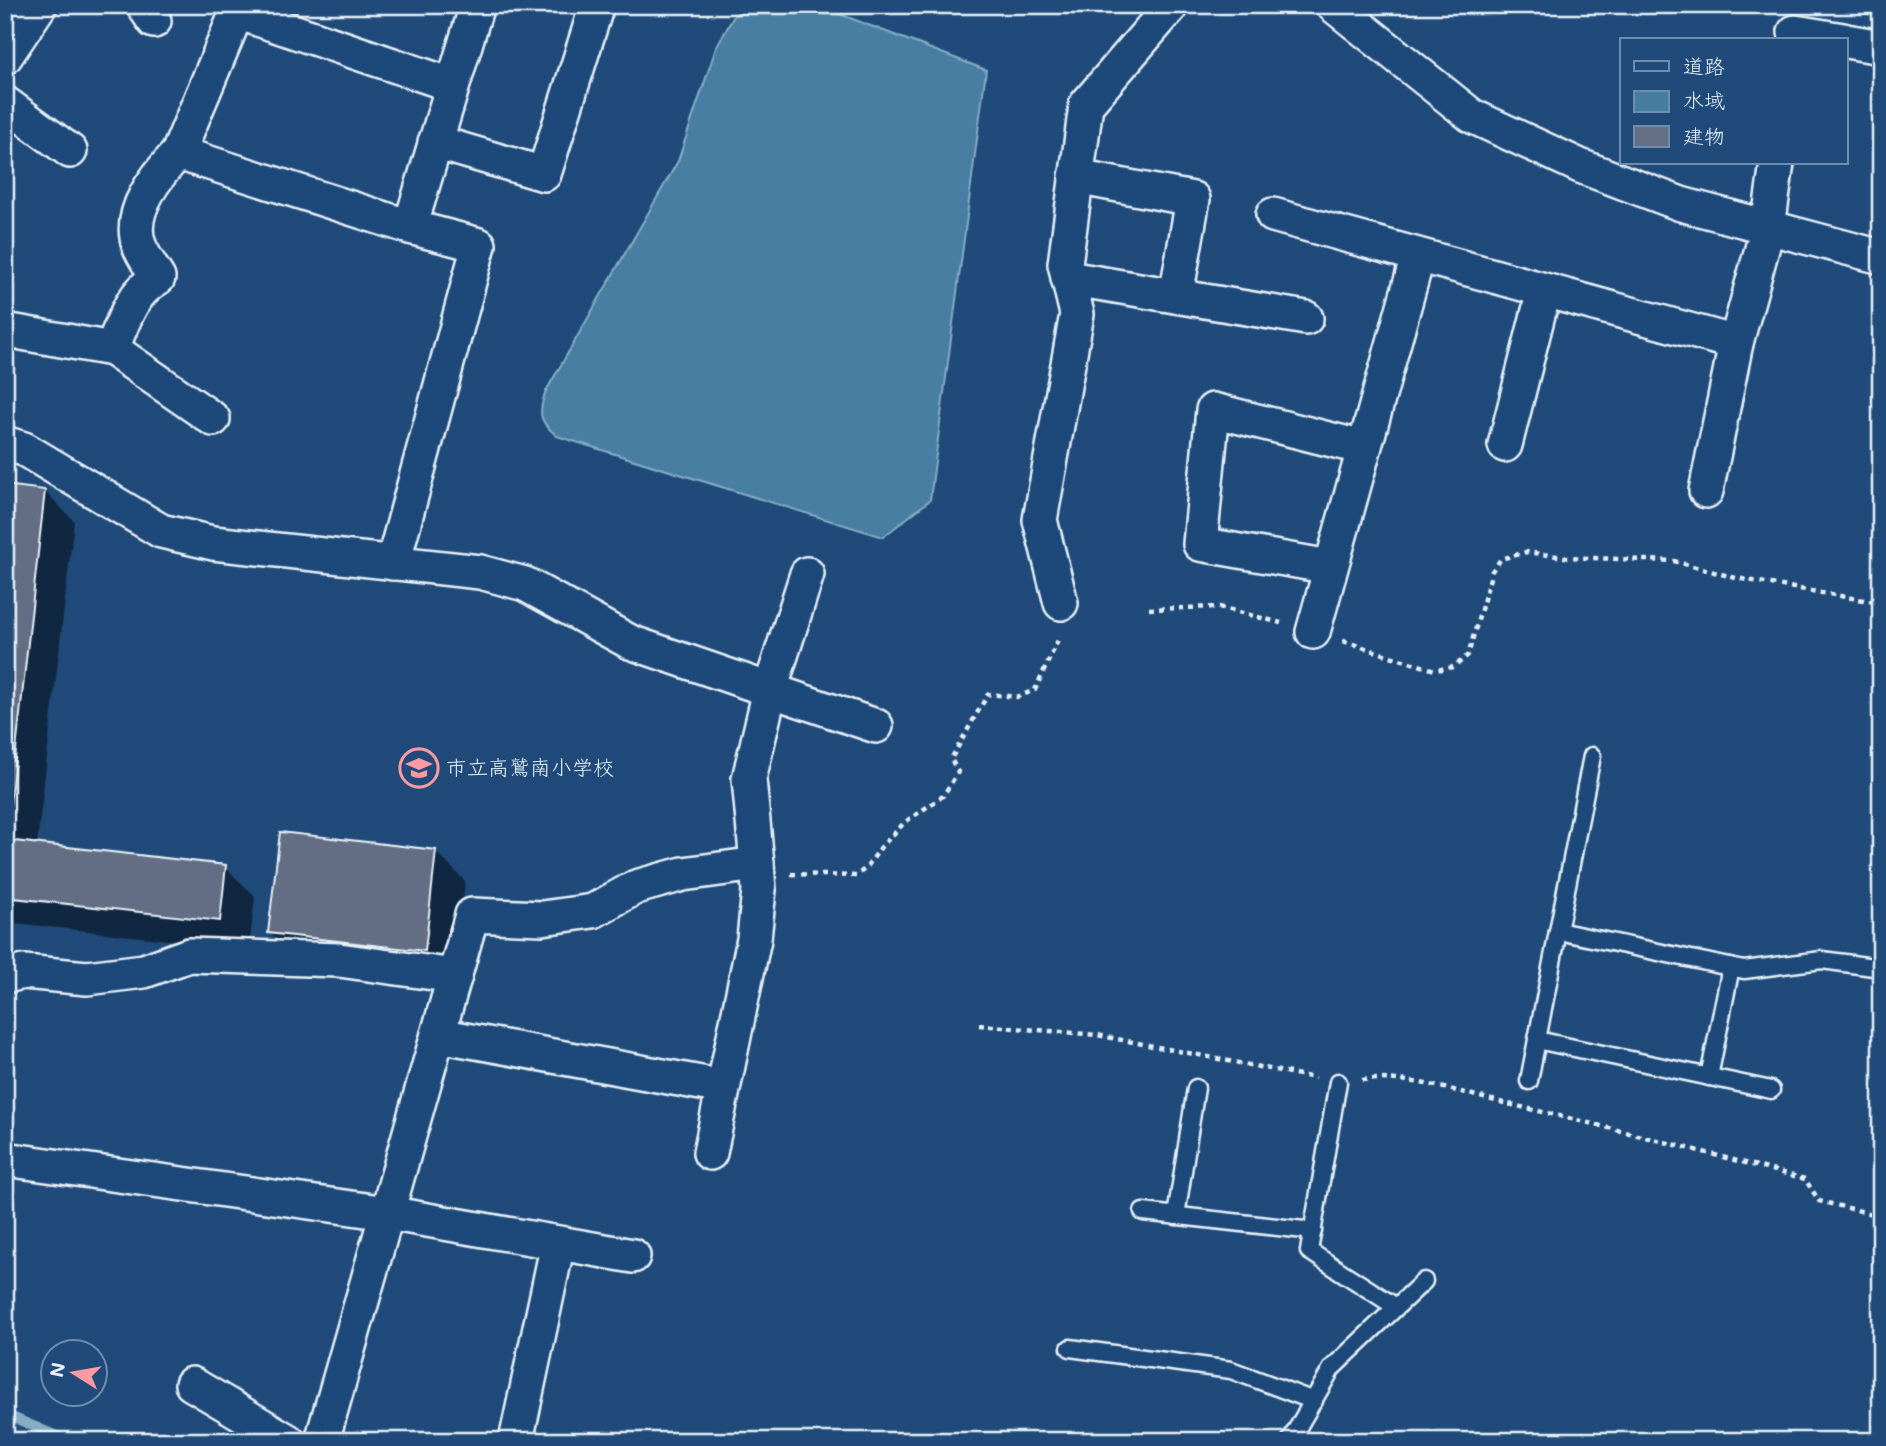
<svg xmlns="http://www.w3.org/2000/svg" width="1886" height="1446" font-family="Mali,'Klee One',sans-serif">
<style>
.water{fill:#467ea2;stroke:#87acc4;stroke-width:2}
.shadow{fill:#0007}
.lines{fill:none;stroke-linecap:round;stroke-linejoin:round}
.stream{stroke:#87acc4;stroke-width:10}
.building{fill:#646e84;stroke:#e8f1f8;stroke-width:2}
.service-casing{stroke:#e8f1f8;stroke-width:21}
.minor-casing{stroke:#e8f1f8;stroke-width:38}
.path{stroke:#e8f1f8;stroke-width:4.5;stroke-dasharray:5 5;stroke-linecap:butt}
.service{stroke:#1f4a7a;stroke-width:16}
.minor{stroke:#1f4a7a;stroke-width:33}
.labels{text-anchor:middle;stroke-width:7;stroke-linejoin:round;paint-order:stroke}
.poi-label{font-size:21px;fill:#e8f1f8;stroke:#1f4a7a;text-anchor:start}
</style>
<rect width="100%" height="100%" fill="#1f4a7a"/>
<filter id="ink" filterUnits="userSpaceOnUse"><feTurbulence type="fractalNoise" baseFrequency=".0143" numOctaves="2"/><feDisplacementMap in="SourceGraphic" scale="14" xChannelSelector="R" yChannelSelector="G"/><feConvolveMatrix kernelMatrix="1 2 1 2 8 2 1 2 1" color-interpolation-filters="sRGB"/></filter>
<g filter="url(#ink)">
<path class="water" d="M 747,5 L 816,5 L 986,70 L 930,500 L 883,537 L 557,436 C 539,421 538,415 545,393 L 678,161 L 716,48 L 734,16 Z"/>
<g class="shadow">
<polygon points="5,487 45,491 74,521 37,845 225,867 255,896 249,949 5,922"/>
<polygon points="436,852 465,881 454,979 300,962 270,933"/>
</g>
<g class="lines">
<polyline class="stream" points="5,1414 69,1441"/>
</g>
<g class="building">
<polygon points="5,485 45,490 6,840 226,865 220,921 5,897"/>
<polygon points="280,832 436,850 425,951 268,933"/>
</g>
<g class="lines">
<g class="service-casing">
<g id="service">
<polyline points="1558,931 1744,970 1822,960 1881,968"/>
<polyline points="1537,1040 1771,1090"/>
<polyline points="1709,1077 1731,967"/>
<polyline points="1529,1081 1592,756"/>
<polyline points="1338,1082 1309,1251 1396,1307"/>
<polyline points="1143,1212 1313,1231"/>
<polyline points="1176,1216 1196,1088"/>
<polyline points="1070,1348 1231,1370 1314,1401"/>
<polyline points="1290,1441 1332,1368 1424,1281"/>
</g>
</g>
<g class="minor-casing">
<g id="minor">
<polyline points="143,5 154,21"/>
<polyline points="1333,5 1472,116 1580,166 1681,204 1881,257"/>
<polyline points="1795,32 1843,40"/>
<polyline points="1846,41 1881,47"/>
<polyline points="5,57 40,5"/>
<polyline points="5,103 70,151"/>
<polyline points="435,142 544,174 597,5"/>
<polyline points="1076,177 1193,199 1176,296"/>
<polyline points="1273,215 1736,343"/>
<polyline points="410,227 477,5"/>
<polyline points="1068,278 1306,318"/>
<polyline points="5,330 112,349 213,419"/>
<path d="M 112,349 C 123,322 131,293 158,278 C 152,268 143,256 139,245 C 127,211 157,175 178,153"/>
<polyline points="5,443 24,449 161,531 213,543 480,572 525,584 630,642 770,690 749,779 757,864 683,874 636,887 593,911 542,918 472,915 322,1441"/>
<polyline points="1505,445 1544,291"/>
<polyline points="1706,491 1736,343 1768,227 1777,163"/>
<polyline points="393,563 479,245 410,227 178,153 237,12 452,85"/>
<polyline points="1330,567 1200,544 1213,410 1364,448"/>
<polyline points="807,574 770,690 876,726"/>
<polyline points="1061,603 1040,520 1077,314 1065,264 1086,105 1172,5"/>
<polyline points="1313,632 1418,256"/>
<polyline points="5,976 24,972 87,978 144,971 189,955 339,960 455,976"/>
<polyline points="438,1035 723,1087"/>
<polyline points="710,1153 754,939 759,890 757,864"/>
<polyline points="5,1159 387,1213 633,1256"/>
<polyline points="192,1384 288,1441"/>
<polyline points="516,1441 558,1243"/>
</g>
</g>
<g class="path">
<polyline points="1149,609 1219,607 1281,623"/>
<polyline points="1343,641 1435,670 1454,667 1468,655 1492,571 1501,559 1526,552 1564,557 1674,561 1736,578 1881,603"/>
<polyline points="791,874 856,876 867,867 881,847 905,822 943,796 958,772 951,759 988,694 1017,697 1035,690 1060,636"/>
<polyline points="979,1025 1097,1035 1315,1078"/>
<path d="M 1362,1080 C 1409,1075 1458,1092 1504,1103 C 1605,1126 1705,1152 1805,1179 L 1819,1201 L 1881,1216"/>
</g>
<use href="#service" class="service"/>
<use href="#minor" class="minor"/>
</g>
</g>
<defs>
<g id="school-ring" transform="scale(2.0125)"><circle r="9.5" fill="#1f4a7a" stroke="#ff9aa2" stroke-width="1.5"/><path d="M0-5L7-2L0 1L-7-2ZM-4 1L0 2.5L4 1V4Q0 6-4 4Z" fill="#ff9aa2"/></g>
</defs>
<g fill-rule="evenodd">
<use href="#school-ring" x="419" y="768"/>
</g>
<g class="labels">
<g class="poi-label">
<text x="446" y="775">市立高鷲南小学校</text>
</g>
</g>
<rect width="1886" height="1446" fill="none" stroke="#1f4a7a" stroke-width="28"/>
<rect x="14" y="14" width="1858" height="1418" fill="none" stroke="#e8f1f8" stroke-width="2.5" filter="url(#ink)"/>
<rect x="1620" y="38" width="228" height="126" fill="#1f4a7a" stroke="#6f8dac" stroke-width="2"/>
<rect x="1634" y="61" width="35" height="10" fill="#1f4a7a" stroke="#6f8dac" stroke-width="2"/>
<text x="1683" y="74" font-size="21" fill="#e8f1f8">道路</text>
<rect x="1634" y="91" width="35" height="21" fill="#467ea2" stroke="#6f8dac" stroke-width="2"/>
<text x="1683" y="108" font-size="21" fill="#e8f1f8">水域</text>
<rect x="1634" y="126" width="35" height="21" fill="#646e84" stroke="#6f8dac" stroke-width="2"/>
<text x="1683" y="144" font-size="21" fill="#e8f1f8">建物</text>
<g transform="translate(74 1373) rotate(281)"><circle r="33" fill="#1f4a7a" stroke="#6f8dac" stroke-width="2"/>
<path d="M0-5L12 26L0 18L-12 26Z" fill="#ff9aa2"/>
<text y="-10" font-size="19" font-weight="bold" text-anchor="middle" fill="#e8f1f8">N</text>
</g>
</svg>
